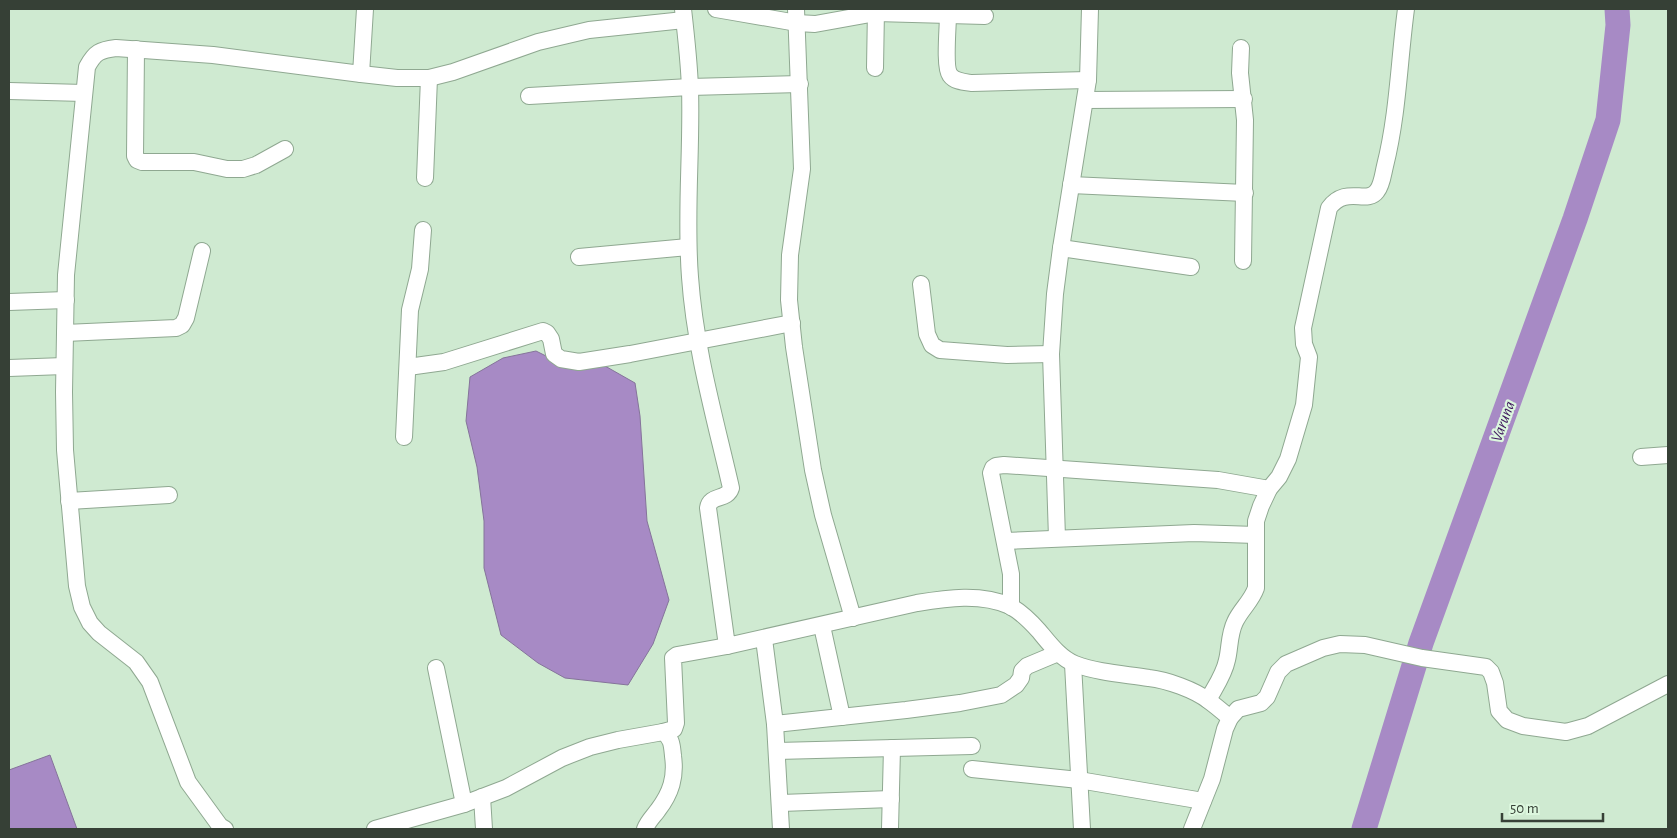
<svg xmlns="http://www.w3.org/2000/svg" width="1677" height="838" font-family="'Alegreya Sans',sans-serif">
<style>
.water{fill:#a78ac5;stroke:#85749a}
.lines{fill:none;stroke-linecap:round;stroke-linejoin:round}
.river{stroke:#a78ac5;stroke-width:25}
.minor-casing{stroke:#8fa891;stroke-width:18}
.minor{stroke:#fff;stroke-width:16}
.labels{text-anchor:middle;stroke-width:4.5;stroke-linejoin:round;paint-order:stroke}
.water-label{font-size:16px;font-style:italic;fill:#3e165d;stroke:#dcf7de}
</style>
<rect width="100%" height="100%" fill="#cfead1"/>
<g class="water">
<polygon points="536,351 562,364 598,362 635,383 640,416 647,521 669,600 653,644 628,685 565,678 538,663 501,635 484,568 484,521 477,467 466,421 470,377 503,358"/>
<polygon points="50,755 77,829 9,829 9,770"/>
</g>
<g class="lines">
<polyline class="river" points="1364,829 1421,643 1575,219 1608,120 1618,25 1617,9"/>
<g class="minor-casing">
<g id="minor">
<path d="M 683,9 C 686,35 689,62 690,88 C 692,151 685,214 690,277 C 695,349 715,418 731,488 C 727,501 710,494 708,508 L 727,646 L 917,603 C 947,598 981,593 1010,606 C 1021,612 1031,622 1039,631 C 1049,643 1060,658 1075,664 C 1099,673 1124,674 1149,678 C 1167,680 1195,690 1209,701 C 1216,706 1223,712 1230,718"/>
<polyline points="716,9 797,23 815,24 876,13 985,16"/>
<polyline points="796,9 802,169 790,255 789,300 794,347 813,470 823,515 853,618"/>
<path d="M 948,15 C 948,27 944,67 950,75 C 955,82 965,82 972,83 L 1088,80"/>
<polyline points="1241,48 1240,73 1245,120 1243,261"/>
<polyline points="136,49 135,156 137,160 142,162 194,162 227,169 243,169 256,165 285,149"/>
<polyline points="875,68 876,9"/>
<polyline points="361,74 397,78 429,78 453,72 538,42 589,30 684,20"/>
<polyline points="9,91 84,93"/>
<polyline points="529,96 690,87 800,84"/>
<polyline points="1085,100 1244,99"/>
<polyline points="425,178 429,78"/>
<polyline points="1071,185 1245,193"/>
<polyline points="1061,248 1191,267"/>
<polyline points="579,257 688,247"/>
<polyline points="921,284 927,334 932,345 940,350 1007,355 1051,354"/>
<polyline points="9,302 66,300"/>
<polyline points="65,333 176,328 182,325 186,318 202,251"/>
<polyline points="408,367 444,362 543,331 547,333 551,339 554,354 561,359 579,362 630,354 792,323"/>
<polyline points="9,368 64,366"/>
<polyline points="404,437 410,310 420,269 423,230"/>
<polyline points="1641,457 1668,455"/>
<polyline points="69,501 169,495"/>
<polyline points="1057,538 1051,354 1055,294 1061,248 1088,80 1090,9"/>
<polyline points="1005,541 1194,533 1256,535"/>
<polyline points="1011,607 1011,574 991,473 993,468 996,466 1004,465 1218,480 1269,489"/>
<polyline points="822,626 842,717"/>
<polyline points="764,639 775,724 781,829"/>
<polyline points="1073,664 1082,829"/>
<polyline points="436,668 464,804"/>
<path d="M 1208,700 C 1215,687 1224,675 1227,660 C 1230,648 1229,634 1235,622 C 1241,609 1251,602 1256,588 L 1256,521 L 1261,506 L 1269,489 L 1279,477 L 1288,459 L 1304,405 L 1309,357 L 1304,344 L 1303,328 L 1329,208 C 1346,185 1367,205 1377,191 C 1382,185 1383,174 1385,166 C 1398,114 1399,61 1406,9"/>
<polyline points="775,724 906,710 960,703 1001,695 1016,685 1021,678 1022,671 1027,666 1058,653"/>
<polyline points="663,732 674,729 676,723 673,658 677,655 727,646"/>
<polyline points="777,751 972,746"/>
<polyline points="972,769 1079,780 1203,801"/>
<polyline points="482,797 484,829"/>
<polyline points="781,803 891,799"/>
<path d="M 225,829 L 220,826 L 188,782 L 150,682 L 136,662 L 99,633 L 90,623 L 82,607 L 77,586 L 65,450 L 64,392 L 66,275 L 87,67 C 95,52 100,50 116,48 L 213,55 L 361,74 L 365,9"/>
<path d="M 375,829 L 464,804 L 506,788 L 562,758 L 590,747 L 618,740 L 663,732 C 672,738 672,746 673,756 C 676,777 671,793 658,810 C 653,817 648,821 645,829"/>
<polyline points="890,829 892,748"/>
<polyline points="1192,829 1212,779 1225,729 1230,718 1238,709 1261,703 1267,697 1278,672 1286,664 1323,648 1340,644 1365,645 1422,658 1486,667 1491,672 1495,683 1499,711 1507,720 1523,726 1566,732 1588,726 1668,684"/>
</g>
</g>
<use href="#minor" class="minor"/>
</g>
<g class="labels">
<g class="water-label">
<text transform="translate(1502 421) rotate(-70)" y="6">Varuna</text>
</g>
</g>
<rect width="1677" height="838" fill="none" stroke="#364036" stroke-width="20"/>
<path d="M1502 813v8h101v-8" fill="none" stroke="#364036" stroke-width="2.5"/>
<text x="1510" y="813" font-size="15" fill="#364036" stroke="#dcf7de" stroke-width="4" paint-order="stroke">50 m</text>
</svg>
